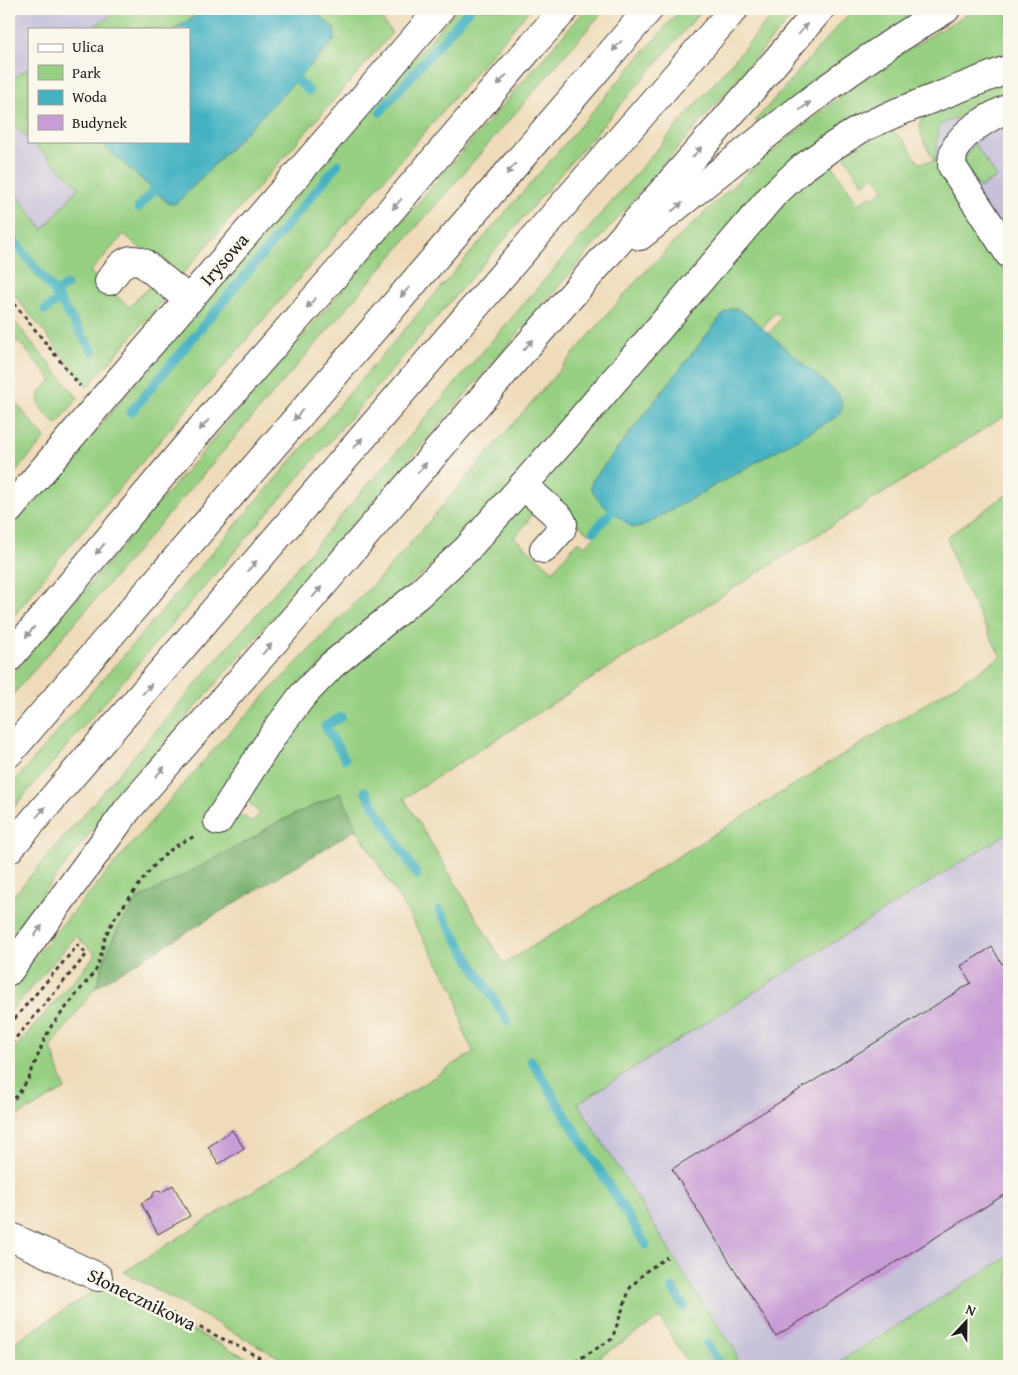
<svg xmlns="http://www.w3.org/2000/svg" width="1018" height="1375" font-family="'Gentium Book Plus',serif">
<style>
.industrial{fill:#c6c0d9}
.green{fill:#98d083;stroke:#5a7650}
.forest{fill:#7ab271;stroke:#4b6746}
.water{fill:#45b2c2;stroke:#30676f}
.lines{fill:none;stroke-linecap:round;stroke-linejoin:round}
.stream{stroke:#45b2c2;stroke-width:9}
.building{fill:#c89cd6}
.minor-casing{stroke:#3c3934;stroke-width:30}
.highway-casing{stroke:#3c3934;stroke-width:30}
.path{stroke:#3c3934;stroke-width:3;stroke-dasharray:4 4;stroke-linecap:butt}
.minor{stroke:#fff;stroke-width:28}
.highway{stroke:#fff;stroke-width:28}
.oneway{fill:#999}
.labels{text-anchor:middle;stroke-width:5;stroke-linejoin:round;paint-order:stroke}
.street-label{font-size:19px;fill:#1c1c1c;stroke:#fbf7ec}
</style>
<rect width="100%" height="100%" fill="#fbf7ec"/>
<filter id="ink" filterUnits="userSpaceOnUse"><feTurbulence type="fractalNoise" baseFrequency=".02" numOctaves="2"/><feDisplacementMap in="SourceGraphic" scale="10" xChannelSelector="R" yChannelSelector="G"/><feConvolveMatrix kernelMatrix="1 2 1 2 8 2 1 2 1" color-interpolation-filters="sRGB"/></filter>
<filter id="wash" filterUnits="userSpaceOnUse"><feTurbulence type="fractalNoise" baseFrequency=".0096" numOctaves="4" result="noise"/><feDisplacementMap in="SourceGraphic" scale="20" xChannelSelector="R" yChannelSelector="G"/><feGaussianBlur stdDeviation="1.12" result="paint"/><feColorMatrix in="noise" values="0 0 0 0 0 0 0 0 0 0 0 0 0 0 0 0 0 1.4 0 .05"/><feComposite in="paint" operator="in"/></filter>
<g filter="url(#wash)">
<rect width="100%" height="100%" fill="#efdbb9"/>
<g class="industrial">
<polygon points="9,9 121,9 90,29 29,29 29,68 9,81"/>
<polygon points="1009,96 1009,279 935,161 939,125"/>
<polygon points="9,121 29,139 29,141 31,141 79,187 43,231 9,184"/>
<polygon points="1009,832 1009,1256 832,1366 742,1366 738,1361 735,1350 699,1298 577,1103"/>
</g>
<g class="green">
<polygon points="121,9 206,9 175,29 90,29"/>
<polygon points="312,9 388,9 384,14 383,21 392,33 177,280 124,234 90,272 129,307 150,286 168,294 88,387 9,288 9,184 43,230 79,187 31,141 99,141 168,203 178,202 335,40 334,28"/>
<polygon points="457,9 530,9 56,562 9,622 9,531"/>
<polygon points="586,9 605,9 9,699 9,678 254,392"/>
<polygon points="681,9 703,9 9,813 9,788"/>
<polygon points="778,9 798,9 143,768 112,805 9,937 9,901"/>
<polygon points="853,9 922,9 760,125 755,121"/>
<path d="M 976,9 L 1009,9 L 1009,57 L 848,128 L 481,521 L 315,670 L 237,816 L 245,816 L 251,823 L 260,813 L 251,805 L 248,798 L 294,719 L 520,499 L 533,508 C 531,520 522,529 514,537 L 553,571 L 578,541 L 586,546 L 615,513 L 632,527 L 641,527 L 838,416 L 838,394 L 769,334 L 782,317 L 775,312 L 762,328 C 750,318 739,302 724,313 L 592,481 L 601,503 L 609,509 L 589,534 L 536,487 L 795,186 L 830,162 L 858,204 L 870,196 L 873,198 L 884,189 L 875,175 L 863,184 L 843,154 L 886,130 C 905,135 908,147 919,163 L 934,161 C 926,142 914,134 924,113 L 1009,73 L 1009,96 L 939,125 L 935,160 L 1009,279 L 1009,413 L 404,798 L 504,964 L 1001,657 L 964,585 L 954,561 L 947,537 L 1009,493 L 1009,832 L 578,1103 L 699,1298 L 735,1350 L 738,1361 L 742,1366 L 690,1366 L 660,1318 L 585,1366 L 295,1366 L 124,1272 L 474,1052 L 465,1036 L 455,991 L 357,829 L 341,793 L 274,824 L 119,927 L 109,947 L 96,987 L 51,1047 L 65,1089 L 9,1121 L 9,1055 L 96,954 L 76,936 L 9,1013 L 9,986 L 221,741 L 389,568 L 631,287 C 706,207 786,134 876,71 C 908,48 942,29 976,9 Z"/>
<polygon points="29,68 29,139 9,121 9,81"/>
<polygon points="974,143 997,177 980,188 963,162"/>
<path d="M 9,315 L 78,398 L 57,424 C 52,421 49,417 45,413 C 32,398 40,391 52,380 L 18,341 L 9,348 Z"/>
<polygon points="9,395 45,438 9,480"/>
<polygon points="1009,1256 1009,1366 832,1366"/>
<polygon points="102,1286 131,1299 263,1366 9,1366 9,1346"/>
</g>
<polygon class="forest" points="341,793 357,829 96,987 109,947 119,927 137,900 257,836 274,824"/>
<g class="water">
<polygon points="206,9 312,9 334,28 335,40 178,202 173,204 168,203 99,141 189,141 189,29 175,29"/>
<path d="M 730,309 L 738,309 L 753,320 L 838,394 C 843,404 844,407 838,416 L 641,527 L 632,527 L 601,503 L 591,489 L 592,481 L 724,313 Z"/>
</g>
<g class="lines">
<g class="stream">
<polyline points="297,80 309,91"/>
<polyline points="380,112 470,9"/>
<polyline points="138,208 154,190"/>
<polyline points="9,234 55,293 93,352"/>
<polyline points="55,293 66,285"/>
<polyline points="45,310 59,300"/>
<polyline points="131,412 338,164"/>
<polyline points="594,531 612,511"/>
<polyline points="341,717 325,726 345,759"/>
<polyline points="365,791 417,875"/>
<polyline points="439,910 508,1022"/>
<polyline points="531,1060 646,1245"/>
<polyline points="672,1288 684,1307"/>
<polyline points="707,1344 721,1366"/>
</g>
</g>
<g id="blocks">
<g class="building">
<polygon points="992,947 1002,964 1009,959 1009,1192 776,1336 672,1169 971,983 961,966"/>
<polygon points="232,1130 244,1148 219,1164 208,1147"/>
<polygon points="173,1185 190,1216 158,1234 141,1203 152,1197 155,1191 162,1192"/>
</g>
</g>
</g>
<g filter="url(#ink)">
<use href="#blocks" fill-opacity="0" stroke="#3c3934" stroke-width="1"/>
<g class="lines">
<g class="minor-casing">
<g id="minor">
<path d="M 1009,108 C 993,115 965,130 956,147 C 953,153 952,159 952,166 L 1009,254"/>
<path d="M 109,281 C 118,269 125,255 142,262 L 189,300"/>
<polyline points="523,485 560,518 563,524 561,530 544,549"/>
<polyline points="9,510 97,406 440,9"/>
<polyline points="218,821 275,732 303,695 332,665 418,595 467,549 571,431 773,195 801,169 830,148 862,128 898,112 1009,69"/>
<polyline points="9,1236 98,1277"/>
</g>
</g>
<g class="highway-casing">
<g id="highway">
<path d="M 640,236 C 739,157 837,73 946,9"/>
<polyline points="9,658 200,430 343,266 534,43 565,9"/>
<polyline points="9,753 649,9"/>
<polyline points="9,849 542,229 734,9"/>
<polyline points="9,971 128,809 285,629 514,361 748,94 820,9"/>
</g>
</g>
<g class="path">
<polyline points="9,297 80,386"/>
<polyline points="9,1025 78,945 87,954 9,1046"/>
<path d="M 9,1105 L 19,1093 L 29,1078 L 45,1038 L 52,1025 L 96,970 C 102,956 102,942 109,929 C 114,918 122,908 130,897 C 142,881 156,860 173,848 C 180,843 189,839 197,835"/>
<polyline points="121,1288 249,1352 274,1366"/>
<polyline points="568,1366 612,1339 630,1288 645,1272 667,1257"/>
</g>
<use href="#minor" class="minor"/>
<use href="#highway" class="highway"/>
</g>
<defs><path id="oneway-solid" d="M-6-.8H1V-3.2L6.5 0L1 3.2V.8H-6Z" transform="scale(1.25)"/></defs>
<g class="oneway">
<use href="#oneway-solid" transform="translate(803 29) rotate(-50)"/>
<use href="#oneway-solid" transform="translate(617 46) rotate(131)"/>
<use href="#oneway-solid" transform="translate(502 80) rotate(131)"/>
<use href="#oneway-solid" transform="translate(805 106) rotate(-37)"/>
<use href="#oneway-solid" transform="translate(697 152) rotate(-49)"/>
<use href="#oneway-solid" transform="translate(511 169) rotate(131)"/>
<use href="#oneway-solid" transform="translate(397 204) rotate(131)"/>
<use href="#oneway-solid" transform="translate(677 207) rotate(-39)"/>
<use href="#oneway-solid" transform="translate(405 292) rotate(131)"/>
<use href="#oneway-solid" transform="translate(311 303) rotate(131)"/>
<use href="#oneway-solid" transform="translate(528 345) rotate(-49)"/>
<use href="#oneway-solid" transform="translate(298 415) rotate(131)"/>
<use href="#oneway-solid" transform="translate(204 425) rotate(131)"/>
<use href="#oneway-solid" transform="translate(358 443) rotate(-49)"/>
<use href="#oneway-solid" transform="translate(422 468) rotate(-49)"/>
<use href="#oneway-solid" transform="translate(100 549) rotate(130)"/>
<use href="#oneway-solid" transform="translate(252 566) rotate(-49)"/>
<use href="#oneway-solid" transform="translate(317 592) rotate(-49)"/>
<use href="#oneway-solid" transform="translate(30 632) rotate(130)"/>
<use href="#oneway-solid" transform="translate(267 649) rotate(-49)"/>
<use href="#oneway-solid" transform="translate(147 689) rotate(-49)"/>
<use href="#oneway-solid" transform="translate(160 772) rotate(-49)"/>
<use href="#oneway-solid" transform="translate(41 812) rotate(-49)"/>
<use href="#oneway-solid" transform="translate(38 931) rotate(-54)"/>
</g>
</g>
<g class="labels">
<g class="street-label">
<text transform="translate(224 259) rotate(-49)" y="7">Irysowa</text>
<text transform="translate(142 1299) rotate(26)" y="7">Słonecznikowa</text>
</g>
</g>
<rect width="1018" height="1375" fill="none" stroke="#fbf7ec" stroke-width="30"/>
<rect x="28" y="28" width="162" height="115" fill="#fbf7ec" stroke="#a29f99"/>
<rect x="38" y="44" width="25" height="8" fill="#ffffff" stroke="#a29f99"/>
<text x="72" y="52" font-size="15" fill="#1c1c1c">Ulica</text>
<rect x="38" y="65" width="25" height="15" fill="#98d083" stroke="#a29f99"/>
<text x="72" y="78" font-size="15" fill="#1c1c1c">Park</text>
<rect x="38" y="90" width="25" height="15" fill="#45b2c2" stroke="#a29f99"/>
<text x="72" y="102" font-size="15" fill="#1c1c1c">Woda</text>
<rect x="38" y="115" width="25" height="15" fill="#c89cd6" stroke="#a29f99"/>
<text x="72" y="128" font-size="15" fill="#1c1c1c">Budynek</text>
<g transform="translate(966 1322) rotate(22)" stroke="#fbf7ec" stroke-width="4" paint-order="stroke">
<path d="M0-4L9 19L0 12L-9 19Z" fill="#1c1c1c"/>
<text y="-8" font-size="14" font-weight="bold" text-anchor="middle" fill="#1c1c1c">N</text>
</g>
</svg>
